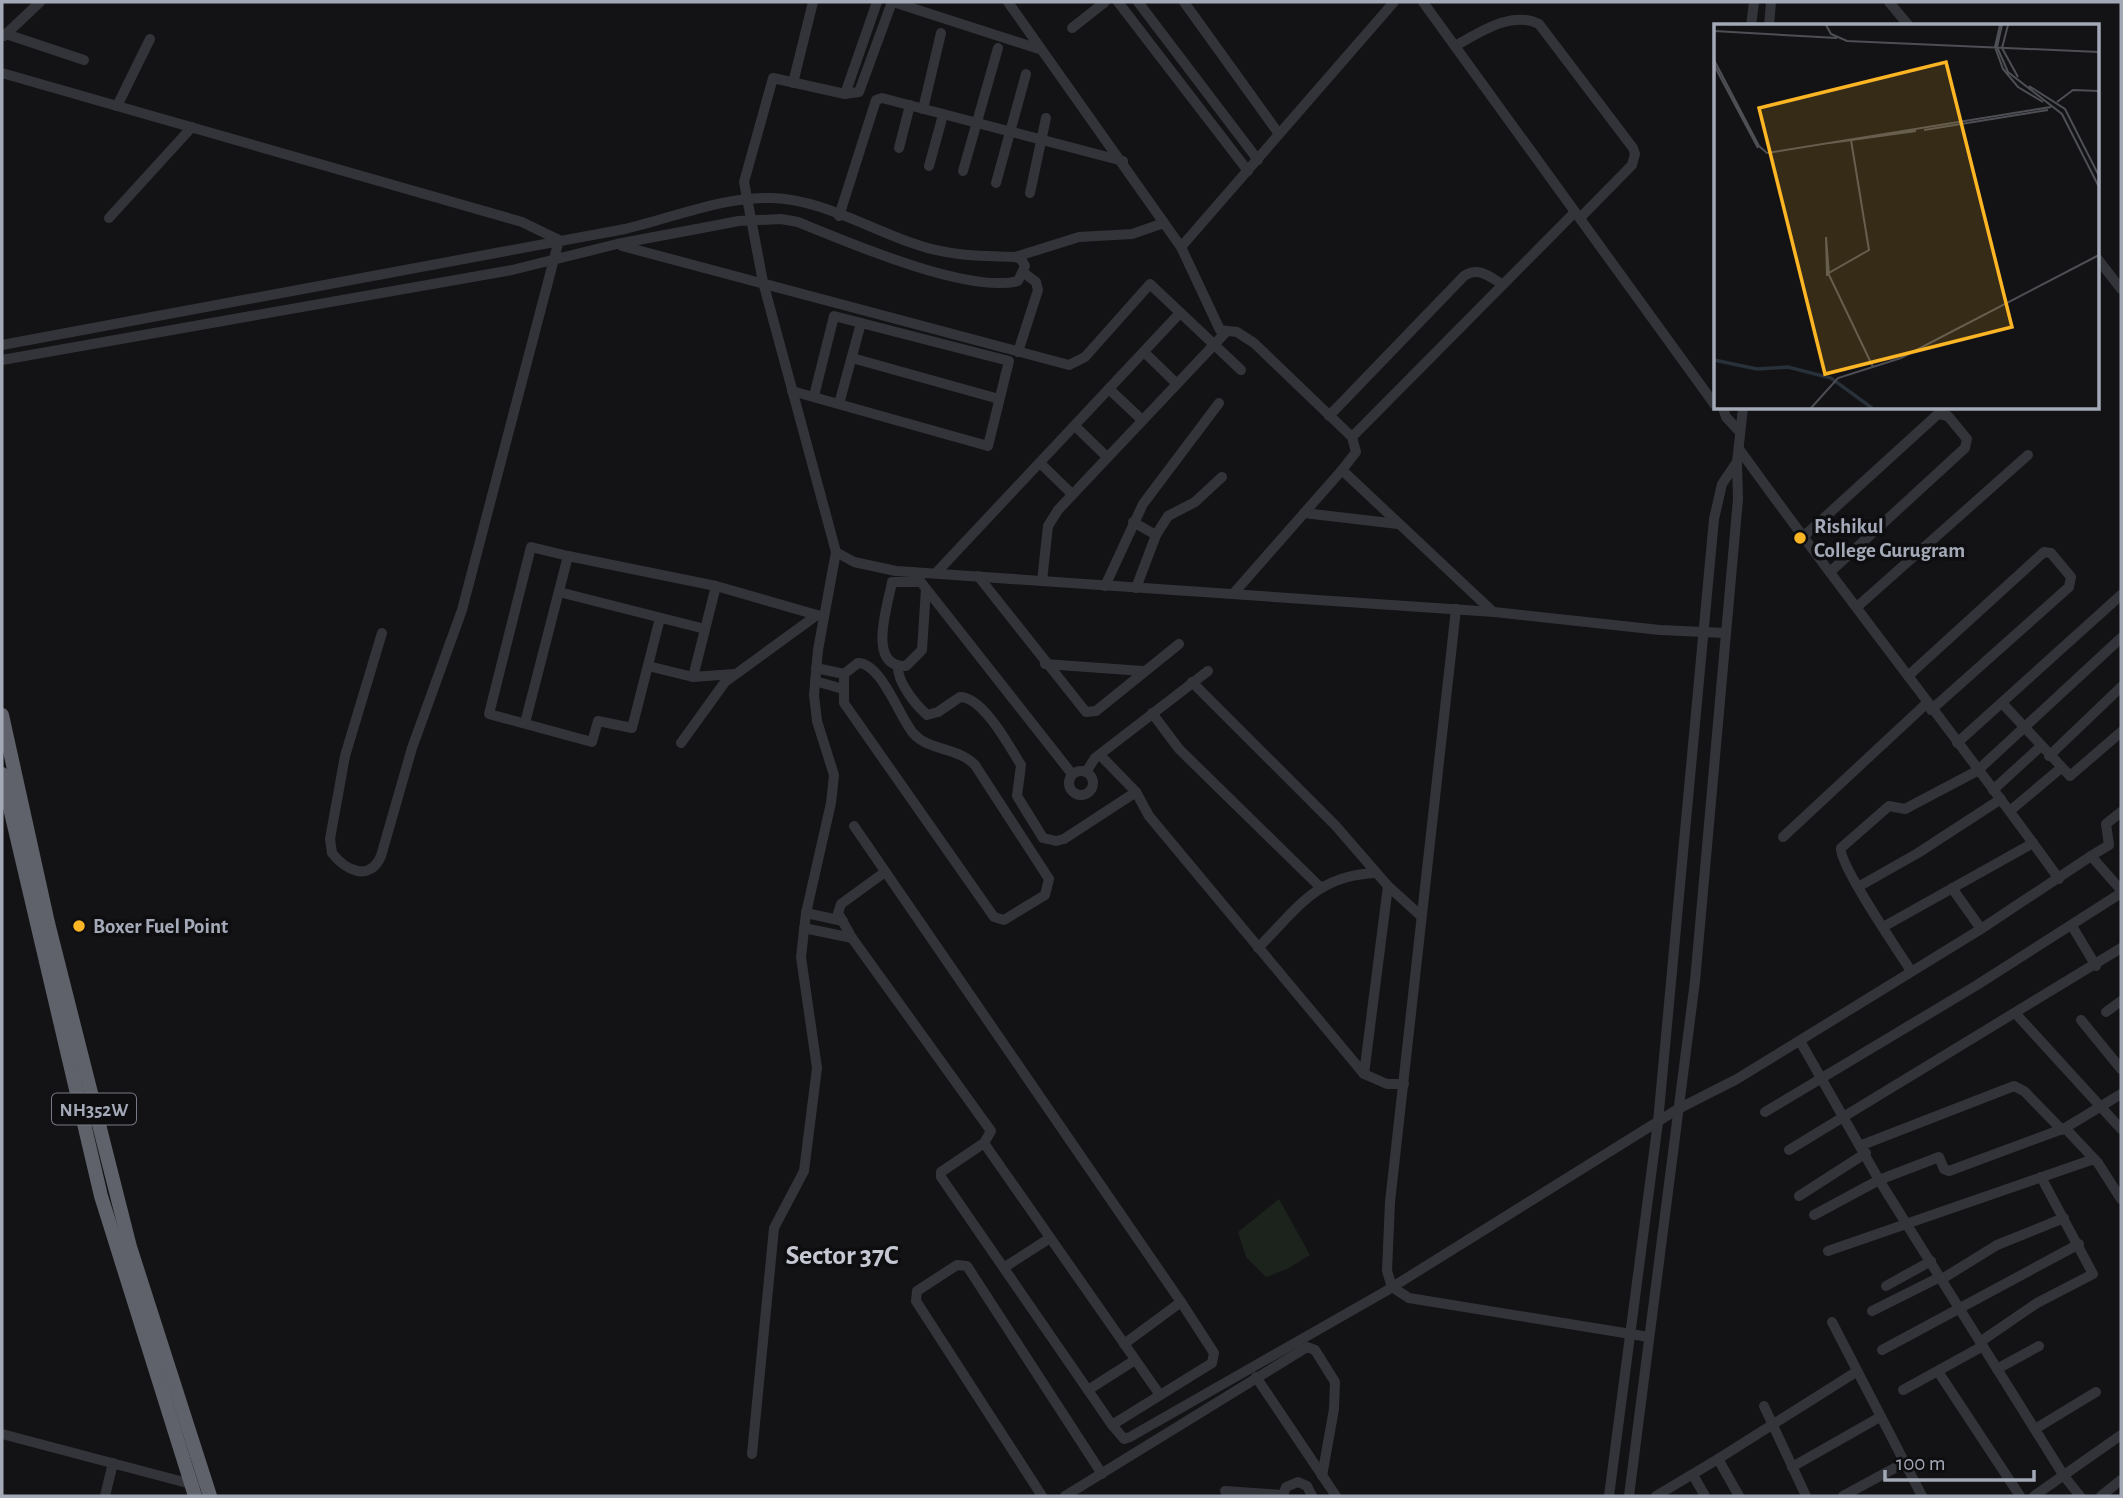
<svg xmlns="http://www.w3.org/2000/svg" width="2123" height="1498" font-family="'Alegreya Sans',sans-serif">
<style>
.green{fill:#1b231c}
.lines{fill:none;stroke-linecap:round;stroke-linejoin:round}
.minor{stroke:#33343a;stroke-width:10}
.highway{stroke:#5f626b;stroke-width:14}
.poi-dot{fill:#fcb524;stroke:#0e0e10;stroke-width:2.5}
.labels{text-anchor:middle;stroke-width:7;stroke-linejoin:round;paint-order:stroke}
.shield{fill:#0e0e10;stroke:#767a84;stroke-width:2}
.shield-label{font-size:19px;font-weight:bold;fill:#a3a9b6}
.poi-label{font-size:21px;font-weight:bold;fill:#a3a9b6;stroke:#0e0e10;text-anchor:start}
.district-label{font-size:28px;font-weight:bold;fill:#c5c8d2;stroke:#0e0e10}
.inset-river{fill:none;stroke:#283139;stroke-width:3.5}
.inset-road{fill:none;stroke:#4d4f55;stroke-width:2}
.view{fill:#fcb524;fill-opacity:0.15;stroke:#fcb524;stroke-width:3.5}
.inset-edge{fill:none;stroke:#a3a9b6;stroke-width:3.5}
</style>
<rect width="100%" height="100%" fill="#131315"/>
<polygon class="green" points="1279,1199 1310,1255 1287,1269 1266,1277 1246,1257 1238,1232"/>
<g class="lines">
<g class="minor">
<polyline points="893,2 1039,49"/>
<polyline points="1008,2 1181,247 1220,330 1237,332 1254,343 1352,437 1356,452 1342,470 1491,610"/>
<polyline points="1118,2 1248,171"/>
<polyline points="1138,2 1258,160"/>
<polyline points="1184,2 1279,134"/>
<polyline points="1423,2 1715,405"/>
<polyline points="1889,2 1909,26"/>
<polyline points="1751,26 1754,2"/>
<polyline points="1769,26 1771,2"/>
<polyline points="1072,28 1105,2"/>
<polyline points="6,34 84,60"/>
<polyline points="4,36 40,2"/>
<path d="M 1455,46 C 1479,33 1511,10 1539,24 L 1633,148 L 1635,154 L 1632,165 L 1580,218"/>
<path d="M 2,73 L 522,222 L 559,240 L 462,610 L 412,748 L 381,856 C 370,882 346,871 332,853 L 330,839 L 345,756 L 382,633"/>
<polyline points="793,83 813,2"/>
<polyline points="845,94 877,2"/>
<polyline points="117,106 150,39"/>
<polyline points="923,109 941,33"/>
<polyline points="899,148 910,105"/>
<polyline points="929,166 943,115"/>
<polyline points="963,171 998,48"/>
<polyline points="996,183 1026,74"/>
<polyline points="1030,193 1046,118"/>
<polyline points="839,216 876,100 882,98 1123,161"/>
<polyline points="109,218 192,127"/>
<polyline points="622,246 1069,365 1085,357 1150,284 1241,370"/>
<polyline points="1181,247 1394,2"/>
<polyline points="1015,257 1079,237 1132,234 1164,223"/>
<polyline points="2097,258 2121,289"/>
<path d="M 2,345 L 625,229 C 672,218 724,196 772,198 C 820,199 870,229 915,244 C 948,256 981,256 1015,257 L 1021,259 L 1025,266 L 1018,281 C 968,294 847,242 798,222 L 781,219 L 739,221 L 617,244 L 512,270 L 2,360"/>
<polyline points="1018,352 1038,290 1036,282 1024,273"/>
<polyline points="1144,352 1176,383"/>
<polyline points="852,358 999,399"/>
<polyline points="1109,389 1142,420"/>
<polyline points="792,391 988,446 1009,361 834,316 814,396"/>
<polyline points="839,404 861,323"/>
<polyline points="1723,408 1726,417 1739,431"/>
<path d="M 1329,416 L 1464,276 C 1478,266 1490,277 1502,284"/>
<polyline points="1075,426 1107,457"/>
<polyline points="1352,437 1575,212"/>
<path d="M 1739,449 C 1843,594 1955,734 2059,879"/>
<polyline points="1040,463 1072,494"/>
<polyline points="1304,513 1398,524"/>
<polyline points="1133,522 1156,535"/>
<polyline points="1803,537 1938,414 1948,416 1967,439 1965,448 1830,572"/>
<polyline points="836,552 854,562 896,571 1494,612 1660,630 1725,633"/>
<polyline points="568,556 531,547 489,714 592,742 598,721 632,728 660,618"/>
<polyline points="913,572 1072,774"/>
<polyline points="936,573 1179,314"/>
<polyline points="978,576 1086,712 1096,711 1179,644"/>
<polyline points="1042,581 1048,526 1058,510 1227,331"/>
<path d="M 921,582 L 892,582 C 888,605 866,667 906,666 L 922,650 L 926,589"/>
<polyline points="1105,586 1143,504 1219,403"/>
<polyline points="1136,588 1156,535 1168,516 1195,502 1222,477"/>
<polyline points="559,592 705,629"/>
<polyline points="1233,594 1342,470"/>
<polyline points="1858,606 2028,455"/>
<polyline points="1456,609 1390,1202 1387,1271 1392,1287 1409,1298 1649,1337"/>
<path d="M 858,663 C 881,663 899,716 913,733 C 928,751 958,747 975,765 L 1049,879 L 1045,895 L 1004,920 L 994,917 L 844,703 L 844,674 Z"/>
<polyline points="1045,664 1143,671"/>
<polyline points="648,666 693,677 734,674"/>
<path d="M 898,666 C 897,682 915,704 927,715 L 938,712 L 960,697 C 983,697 1009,746 1021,765 L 1017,796 L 1043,838 L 1056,841 L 1064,839 L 1136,792"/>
<polyline points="816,668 844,674"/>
<polyline points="1908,676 2044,552 2051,553 2071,577 2069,587 1931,710"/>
<polyline points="693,677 716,586"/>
<polyline points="815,681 843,689"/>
<polyline points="1192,682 1335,825 1388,886 1421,916"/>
<polyline points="2002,703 2070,776 2121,732"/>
<polyline points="1152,713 1179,749 1319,886"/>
<polyline points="525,723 568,556 716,586 824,617"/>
<polyline points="681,743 725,682 817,615"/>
<polyline points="1957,743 2121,595"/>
<polyline points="1100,755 1136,792 1149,816 1364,1074 1387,1084 1404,1084"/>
<polyline points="2049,756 2121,687"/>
<circle cx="1081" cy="783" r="12"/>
<polyline points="1086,772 1095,758 1208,671"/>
<polyline points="1993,790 2041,746"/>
<polyline points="2011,810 2061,768"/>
<polyline points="854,826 1181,1302 1214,1353 1212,1363 1112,1425 941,1177 941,1172 984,1143 991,1131 852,938 838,913 841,904 885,872"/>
<polyline points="1783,837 1927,703"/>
<polyline points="2091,856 2109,845 2106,824 2121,812"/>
<polyline points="1858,887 1918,853 2001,799"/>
<polyline points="1952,888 1981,929"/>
<polyline points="806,913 843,921"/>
<polyline points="2072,926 2096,966"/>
<polyline points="1883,927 2033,843"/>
<polyline points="804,928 852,938"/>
<path d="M 1258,948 C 1297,909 1316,875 1376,873"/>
<path d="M 1911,971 C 1899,952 1838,863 1841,848 L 1889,806 L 1905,809 L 1977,771 L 2121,638"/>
<polyline points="2106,1012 2121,1001"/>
<polyline points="2016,1014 2121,1129"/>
<polyline points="2081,1020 2121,1069"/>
<polyline points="1800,1041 1879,1180 2064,1476 2080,1496"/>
<polyline points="1364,1074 1388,886"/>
<polyline points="2121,1094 2065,1128 2098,1163 2121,1199"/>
<polyline points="1765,1112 1977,985 2121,893"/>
<polyline points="984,1143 1160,1395"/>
<polyline points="1862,1145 2014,1086 2024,1091 2062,1130"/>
<polyline points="1789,1150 2121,948"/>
<polyline points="1799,1196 1866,1153"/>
<polyline points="1814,1215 1879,1180 1939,1157 1944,1169 1949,1171 2065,1128"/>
<polyline points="1828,1251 2094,1159"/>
<polyline points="1005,1267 1050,1238"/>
<polyline points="1942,1279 1997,1245 2064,1218"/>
<polyline points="1886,1286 1931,1261"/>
<polyline points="1872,1311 1940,1277"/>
<polyline points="1832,1322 1922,1496"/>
<polyline points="1980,1342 2037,1303 2093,1274 2041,1177"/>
<polyline points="1124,1344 1181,1302"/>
<polyline points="1882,1350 2079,1244"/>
<polyline points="1997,1369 2039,1346"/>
<polyline points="1939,1373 2020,1496"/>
<polyline points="1256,1377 1336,1496"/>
<polyline points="1088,1390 1135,1360"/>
<polyline points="1903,1390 1983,1346"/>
<polyline points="1764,1406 1806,1496"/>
<polyline points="1112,1425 1124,1439 1130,1437 1386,1291 1678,1109 1737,1079 1981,929 2091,856 2121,890"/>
<polyline points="2035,1429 2096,1392"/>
<polyline points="2,1434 195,1485"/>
<polyline points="752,1454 774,1228 804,1171 817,1068 801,957 806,913 831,803 834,775 817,721 814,695 818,650 836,552 763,282 744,182 773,78 845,94 859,92 892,2"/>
<polyline points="1718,1459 1856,1372"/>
<polyline points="1792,1467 1880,1417"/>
<polyline points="1693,1475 1705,1496"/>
<polyline points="1225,1491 1283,1495"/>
<polyline points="105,1496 113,1463"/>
<polyline points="1042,1496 916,1301 917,1291 957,1265 967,1266 1102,1474"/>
<polyline points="1065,1496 1307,1347 1315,1350 1335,1382 1334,1409 1322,1476"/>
<polyline points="1283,1496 1286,1487 1298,1482 1307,1486 1312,1496"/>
<polyline points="1609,1496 1658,1122 1714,519 1722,484 1737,462"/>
<polyline points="1629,1496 1695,981 1738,499 1737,462 1743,408"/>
<polyline points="1656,1496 1718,1459 1739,1496"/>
<polyline points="1843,1496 1904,1463"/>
<polyline points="2034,1496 2121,1435"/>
<polyline points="2101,1496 2121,1480"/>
</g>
<g class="highway">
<polyline points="2,715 48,923 130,1247 210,1496"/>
<polyline points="2,774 101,1196 195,1496"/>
</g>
</g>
<g class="poi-dot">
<circle cx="1800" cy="538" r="7"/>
<circle cx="79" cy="926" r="7"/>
</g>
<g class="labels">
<rect class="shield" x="52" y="1093.5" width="84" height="31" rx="5"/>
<g class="shield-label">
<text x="94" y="1116">NH352W</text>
</g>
<g class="poi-label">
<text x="1814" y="533">Rishikul<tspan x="1814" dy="24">College Gurugram</tspan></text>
<text x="93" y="933">Boxer Fuel Point</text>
</g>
<g class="district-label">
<text x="842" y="1264">Sector 37C</text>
</g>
</g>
<g transform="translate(1714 24)">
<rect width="385" height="385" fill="#131315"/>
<path class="inset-river" d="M 0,336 L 43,345 L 74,343 L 117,354 L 158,384"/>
<path class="inset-road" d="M 112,1 L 117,10 L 133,17 L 385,28M 286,1 L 281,23 L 289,45 L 304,63 L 329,78M 288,1 L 283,23 L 294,48 L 348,90 L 385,163M 294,1 L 288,24 L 304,53M 0,7 L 123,14M 0,36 L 45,122 L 53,129 L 337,83M 0,41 L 44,124M 315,62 L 351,85 L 385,152M 343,78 L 359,66 L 385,67M 210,106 L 334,86M 116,119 L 202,107M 112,213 L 115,251 L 159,343M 112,213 L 113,252M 113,250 L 155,226 L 137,116M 97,384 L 124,354 L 187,334 L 385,231"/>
<path class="view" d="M 232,38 L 298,303 L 111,350 L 45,84 Z"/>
<rect width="385" height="385" class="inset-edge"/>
</g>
<rect width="2123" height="1498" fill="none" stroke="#a3a9b6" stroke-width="7"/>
<path d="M1885 1470v10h149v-10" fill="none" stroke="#a3a9b6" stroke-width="3.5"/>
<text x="1896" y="1470" font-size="21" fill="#a3a9b6" stroke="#0e0e10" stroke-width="5" paint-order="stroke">100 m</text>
</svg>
